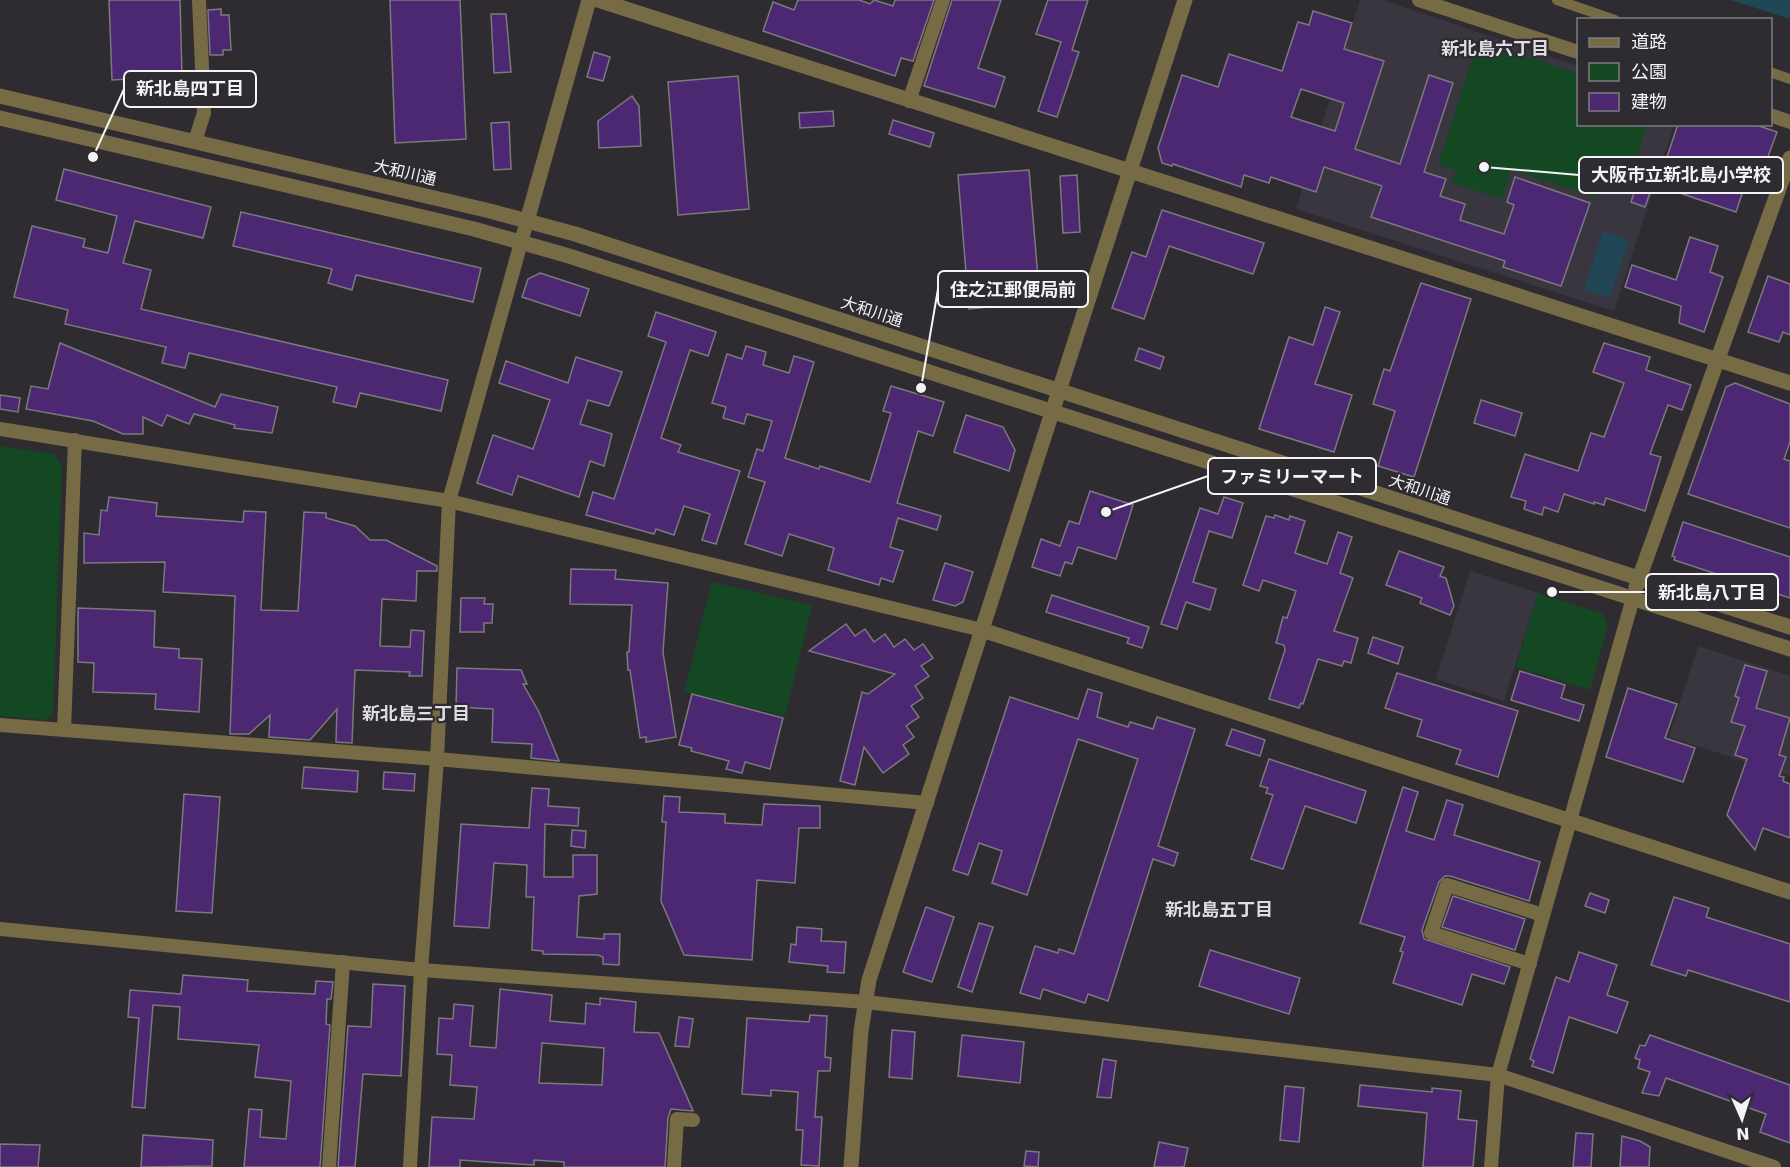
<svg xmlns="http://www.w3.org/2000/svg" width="1790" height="1167" font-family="'DejaVu Sans','Noto Sans JP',sans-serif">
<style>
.built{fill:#3a3640}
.green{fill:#134822}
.water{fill:#214655}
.building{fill:#4c2772;stroke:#7b797e;stroke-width:1.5;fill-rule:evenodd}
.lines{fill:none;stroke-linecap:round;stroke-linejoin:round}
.pedestrian{stroke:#766b45;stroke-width:10}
.minor{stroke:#766b45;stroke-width:14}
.tertiary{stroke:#766b45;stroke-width:15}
.labels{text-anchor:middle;stroke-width:4.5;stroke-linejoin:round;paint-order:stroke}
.street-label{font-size:16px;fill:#f4f3f6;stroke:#2e2c31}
.neighbourhood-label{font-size:18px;font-weight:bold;fill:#dfdde3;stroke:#2e2c31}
.leader{fill:none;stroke:#f4f3f6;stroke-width:2}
.callout-dot{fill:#f4f3f6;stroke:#2e2c31;stroke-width:2}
.callout{fill:#2e2c31;stroke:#f4f3f6;stroke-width:2}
.callout-label{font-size:18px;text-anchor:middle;font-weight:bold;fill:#f4f3f6}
</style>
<rect width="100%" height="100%" fill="#2e2c31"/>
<g class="built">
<polygon points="1360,0 1383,0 1578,66 1578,124 1674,125 1614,311 1296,209"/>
<polygon points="1470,571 1538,593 1504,701 1436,679"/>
<polygon points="1698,646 1790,676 1790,776 1669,737"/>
</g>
<g class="green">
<polygon points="1478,41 1578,73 1578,124 1647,125 1628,185 1612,180 1609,190 1599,187 1595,197 1511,170 1502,199 1452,183 1456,170 1438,165"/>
<polygon points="0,446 54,454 62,466 53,715 45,720 0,716"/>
<polygon points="712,582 812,605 785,716 684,692"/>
<polygon points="1538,593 1603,614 1608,625 1590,690 1516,667"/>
</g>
<g class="water">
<polygon points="1731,0 1790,0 1790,19"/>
<polygon points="1603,231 1629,240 1610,298 1584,289"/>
</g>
<g class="building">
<polygon points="109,0 180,0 182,76 112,80"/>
<polygon points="390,0 460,0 466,139 395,143"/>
<polygon points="798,0 859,0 870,4 874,0 893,6 895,0 934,0 913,61 901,58 895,76 763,31 773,2 794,10"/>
<polygon points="952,0 1001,0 978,68 1005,77 995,107 924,86"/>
<polygon points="1048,0 1088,0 1072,50 1079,52 1057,117 1038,111 1061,42 1036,34"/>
<polygon points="221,9 221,15 229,15 231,50 223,50 223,55 210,55 208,10"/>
<path d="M 1313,11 L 1352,23 L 1344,49 L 1384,61 L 1355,149 L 1400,164 L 1429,75 L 1453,83 L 1424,172 L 1446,179 L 1440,196 L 1465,204 L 1460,220 L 1504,234 L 1514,205 L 1507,202 L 1515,177 L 1590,203 L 1561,286 L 1503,267 L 1505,261 L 1371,217 L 1382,186 L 1324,167 L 1316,192 L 1271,177 L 1269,183 L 1244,175 L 1241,187 L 1173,164 L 1172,166 L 1162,163 L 1158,148 L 1182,75 L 1218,87 L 1229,54 L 1282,71 L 1298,22 L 1309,25 ZM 1301,89 L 1344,103 L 1335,131 L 1291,117 Z"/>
<polygon points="491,14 506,14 511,72 494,73"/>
<polygon points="594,52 610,57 603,81 587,77"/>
<polygon points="738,76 749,209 678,215 668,82"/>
<polygon points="632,96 639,106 641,146 599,148 598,121"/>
<polygon points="833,111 834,126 800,128 799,113"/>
<polygon points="893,120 934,133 930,147 889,134"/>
<polygon points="509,122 511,169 494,170 491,123"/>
<polygon points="1678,124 1753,124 1777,132 1756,189 1745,185 1736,212 1653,184 1645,207 1631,202 1643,166 1662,172"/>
<polygon points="64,169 211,207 203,238 135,221 123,263 151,270 141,309 448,380 441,411 360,393 356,407 333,402 337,387 189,353 185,368 162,363 166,347 65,324 68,310 14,297 32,226 85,239 83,247 108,253 117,216 56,200"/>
<polygon points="1029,170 1040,302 969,309 958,175"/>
<polygon points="1077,175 1080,232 1063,233 1060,176"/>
<polygon points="1162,210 1264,243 1253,274 1169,246 1144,319 1112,308 1132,252 1146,257"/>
<polygon points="241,212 481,268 473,302 356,275 352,290 328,283 332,269 233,246"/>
<polygon points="1690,237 1718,246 1710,272 1723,277 1704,332 1679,323 1681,306 1625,287 1632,265 1676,280"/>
<polygon points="540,273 589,289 580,316 522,297 528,279"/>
<polygon points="1768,276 1790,284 1790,335 1783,332 1779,342 1748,332"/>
<polygon points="1421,283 1471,299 1414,477 1378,466 1395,411 1373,404 1384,369 1390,371"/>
<polygon points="1325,307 1340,312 1315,384 1352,395 1334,452 1259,429 1289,337 1313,345"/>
<polygon points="656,312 716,332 708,356 690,350 661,438 681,445 678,452 740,471 716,544 702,540 710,514 684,506 674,535 656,529 654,534 586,515 593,492 614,499 666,342 648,336"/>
<polygon points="60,343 215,407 221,394 278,407 272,433 234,428 235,425 194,414 189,424 167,415 162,426 143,417 143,434 123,434 93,421 26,409 31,386 48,389"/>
<polygon points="1604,343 1650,357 1646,370 1691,385 1682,410 1668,405 1650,454 1661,457 1645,511 1606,498 1604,505 1594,502 1594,504 1564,494 1558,512 1544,507 1542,515 1524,509 1526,501 1511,497 1525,454 1578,471 1591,433 1604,437 1624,383 1593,372"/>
<polygon points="746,346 766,352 763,365 789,373 794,356 814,362 785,458 819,469 820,466 870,482 891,413 883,411 891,386 944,402 933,436 918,431 897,503 941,516 937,530 898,518 890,547 903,551 893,582 881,578 879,585 828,570 834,548 789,534 782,556 745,544 765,482 748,477 757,449 763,451 772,421 747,414 744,424 723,418 726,407 712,403 727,354 742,359"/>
<polygon points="1139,348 1164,357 1160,369 1135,360"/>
<polygon points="576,357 622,372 609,406 588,400 580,424 612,434 604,466 590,461 579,497 518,476 512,495 477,483 493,435 533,449 550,400 499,383 506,361 568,383"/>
<polygon points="1735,383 1790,404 1790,442 1784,459 1790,461 1790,528 1688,494 1726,387"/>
<polygon points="0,395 20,398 18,412 0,409"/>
<polygon points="1481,400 1522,413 1515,436 1474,423"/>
<polygon points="966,415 1003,427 1015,450 1009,471 954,452"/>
<polygon points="1090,491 1133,505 1116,559 1078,547 1072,564 1065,562 1060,576 1032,567 1041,539 1060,546 1069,521 1079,524"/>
<polygon points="109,497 157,503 156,516 243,522 244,511 266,512 261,610 298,611 304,512 326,513 326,518 355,526 370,540 386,540 437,566 437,571 417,571 416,601 382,599 380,646 410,647 411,630 424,631 422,676 409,676 410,672 355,670 352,743 336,742 337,709 310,740 269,737 270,715 249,734 230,734 235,596 163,592 165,562 84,563 84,533 99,535 101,510 107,511"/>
<polygon points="1224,497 1243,503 1232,538 1209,531 1193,582 1216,589 1210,610 1186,602 1177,629 1161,624 1200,508 1218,514"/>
<polygon points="1275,515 1289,520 1290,516 1305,521 1295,553 1327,564 1338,532 1352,537 1340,573 1353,578 1334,631 1358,638 1351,663 1344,661 1342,666 1318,659 1303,704 1301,703 1299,708 1269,699 1285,650 1284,645 1276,643 1283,617 1287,618 1296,591 1263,580 1259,591 1243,585 1266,516 1274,518"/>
<polygon points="1683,522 1790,557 1790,598 1674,560 1675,557 1672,556"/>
<polygon points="1399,551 1444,567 1440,576 1446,578 1454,606 1450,615 1420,603 1422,598 1386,585"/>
<polygon points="945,563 973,572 963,602 955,606 933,600"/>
<polygon points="571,569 616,570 615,579 668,583 663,652 676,737 646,742 646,737 640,738 630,670 628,670 627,652 629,652 632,605 570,604"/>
<polygon points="1052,595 1149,627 1142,648 1127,643 1129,638 1046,612"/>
<polygon points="461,598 485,598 484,604 493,604 492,623 484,623 484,632 460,632"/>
<polygon points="78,608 155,611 154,647 179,649 179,658 202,659 199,712 155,709 156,694 93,692 94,663 78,662"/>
<polygon points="846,624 855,636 865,629 874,642 885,634 894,647 905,639 914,650 923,644 933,658 921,666 929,676 915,686 923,698 911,706 919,717 906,726 914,737 903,745 909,754 883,773 864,747 855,785 840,781 862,692 868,694 895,674 809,651"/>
<polygon points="1373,637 1403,647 1398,664 1368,653"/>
<polygon points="1745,665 1767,671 1756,708 1790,718 1779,755 1786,757 1779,776 1784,777 1783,781 1790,784 1790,838 1763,828 1755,850 1727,815 1747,759 1735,755 1745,726 1731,722 1739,698 1735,696"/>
<polygon points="457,668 521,670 527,684 523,684 539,712 559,761 531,758 532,744 492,742 493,709 456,707"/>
<polygon points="1520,671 1565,685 1561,698 1584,705 1579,721 1511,700"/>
<polygon points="1397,673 1518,711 1498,777 1456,764 1461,750 1417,736 1422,720 1385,708"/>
<polygon points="1628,688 1677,704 1665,738 1695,748 1683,782 1606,757"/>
<polygon points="1088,689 1102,693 1097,717 1128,727 1130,722 1153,729 1157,717 1195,729 1158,846 1178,853 1174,866 1153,859 1108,1001 1088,994 1085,1003 1043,989 1040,999 1020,993 1035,946 1058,953 1059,949 1074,954 1138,759 1078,739 1027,895 992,883 1002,851 979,843 968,875 953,870 1010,697 1078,719"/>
<polygon points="692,694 783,718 770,769 745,762 742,773 726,769 729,761 691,751 692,748 679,745"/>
<polygon points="1232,729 1265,740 1260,756 1226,745"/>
<polygon points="1269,759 1366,791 1356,823 1305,806 1283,869 1251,859 1273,795 1266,793 1268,788 1260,786"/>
<polygon points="304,767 358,771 357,792 302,788"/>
<polygon points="384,772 415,774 414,791 383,789"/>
<polygon points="1403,787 1418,792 1406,831 1434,840 1447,800 1463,805 1454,835 1540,862 1529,901 1450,876 1445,876 1439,882 1422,930 1424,939 1510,967 1504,984 1472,974 1462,1005 1393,983 1403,952 1400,951 1405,937 1360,923"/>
<polygon points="532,788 549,789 548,806 579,808 578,826 545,824 544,877 573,877 573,855 597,855 597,894 579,896 577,937 604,939 604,934 620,934 619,965 603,964 603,957 598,955 543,954 543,951 532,950 534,897 526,897 527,865 494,863 489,928 454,926 461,824 529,828"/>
<polygon points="184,794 220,797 212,913 176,911"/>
<polygon points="664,796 680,797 679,812 725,814 725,823 762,825 764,804 820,806 820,828 799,828 795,883 757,880 752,960 684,955 661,901 666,822 662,822"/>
<polygon points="572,830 586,831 585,848 571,846"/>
<polygon points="1590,893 1609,900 1605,913 1585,906"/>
<polygon points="1453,896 1525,919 1515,950 1442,927"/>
<polygon points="1674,897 1709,908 1706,917 1790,944 1790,1002 1688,970 1686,976 1651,965"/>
<polygon points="926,907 954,917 932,982 903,972"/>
<polygon points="979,923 993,927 972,992 958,987"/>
<polygon points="797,927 822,929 821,941 846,942 844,973 827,972 828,966 789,962 791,944 796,945"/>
<polygon points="1210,950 1300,978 1289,1014 1199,986"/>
<polygon points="1579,952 1617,965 1607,995 1628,1002 1617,1033 1569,1017 1553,1073 1532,1066 1534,1061 1530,1059 1556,977 1569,982"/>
<polygon points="183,975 248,980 247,991 315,994 316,981 333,982 331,999 327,999 326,1024 330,1025 320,1167 244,1167 249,1109 262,1110 260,1137 286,1139 291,1081 255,1077 259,1045 178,1039 180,1007 153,1005 145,1108 132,1107 139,1018 128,1017 130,990 181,994"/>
<polygon points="373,984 405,986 401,1076 363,1074 355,1167 338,1167 348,1026 371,1027"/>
<path d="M 500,989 L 552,995 L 550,1021 L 585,1024 L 586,1003 L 600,1005 L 600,998 L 636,1002 L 634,1032 L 659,1033 L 693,1111 L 671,1109 L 668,1118 L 665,1167 L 564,1167 L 564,1162 L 534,1160 L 534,1165 L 460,1160 L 460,1167 L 429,1167 L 432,1117 L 474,1119 L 477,1087 L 450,1085 L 452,1055 L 437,1054 L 439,1018 L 453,1019 L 454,1004 L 473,1006 L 470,1046 L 496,1048 ZM 542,1043 L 604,1048 L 602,1085 L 539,1083 Z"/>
<polygon points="810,1015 827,1016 825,1057 831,1058 830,1071 818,1071 815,1117 822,1117 819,1166 801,1165 803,1130 796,1130 798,1092 771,1090 771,1096 742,1094 747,1018 809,1022"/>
<polygon points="679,1017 693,1019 689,1047 675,1046"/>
<polygon points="892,1030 915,1032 912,1079 889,1077"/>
<polygon points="962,1035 1024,1042 1020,1083 958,1076"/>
<polygon points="1650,1035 1790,1085 1790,1143 1760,1132 1766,1114 1666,1078 1659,1096 1642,1093 1650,1072 1638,1068 1640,1060 1635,1058 1640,1045 1645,1046"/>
<polygon points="1103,1059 1116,1061 1111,1098 1097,1097"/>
<polygon points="1360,1085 1432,1092 1432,1088 1461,1091 1458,1119 1477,1121 1473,1167 1423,1167 1427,1113 1358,1106"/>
<polygon points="1285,1086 1304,1088 1299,1142 1280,1140"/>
<polygon points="1576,1133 1593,1134 1591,1167 1573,1167"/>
<polygon points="143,1135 213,1140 212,1166 141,1167"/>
<polygon points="1622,1136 1640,1141 1650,1147 1649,1167 1620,1167"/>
<polygon points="1159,1142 1188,1148 1184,1167 1154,1167"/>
<polygon points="0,1144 40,1145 38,1167 0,1167"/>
<polygon points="1026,1151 1039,1152 1038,1167 1024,1166"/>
</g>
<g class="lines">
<g class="pedestrian">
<polyline points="1557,0 1615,20"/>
<polyline points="1770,72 1790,79"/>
</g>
<g class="minor">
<polyline points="1419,0 1578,52"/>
<polyline points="909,101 943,0"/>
<polyline points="1770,115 1790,122"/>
<polyline points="195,141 204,113 199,0"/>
<polyline points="0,429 449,501 982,630"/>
<polyline points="0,725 437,759 927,803"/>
<polyline points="64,730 75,440"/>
<polyline points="0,929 421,970 866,1002 1498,1075 1774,1167"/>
<polyline points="1530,964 1431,933 1447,885 1543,915"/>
<polyline points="329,1167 343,962"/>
<polyline points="410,1167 421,970 437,759 449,501 527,221"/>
<polyline points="674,1167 677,1119 693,1120"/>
<polyline points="1491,1167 1498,1075 1633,598"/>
</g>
<g class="tertiary">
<polyline points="598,0 1790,383"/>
<polyline points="0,96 490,211 575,234 1790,627"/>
<polyline points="0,118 474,229 569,256 1790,649"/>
<polyline points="527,221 589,0"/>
<polyline points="1636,587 1790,158"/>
<polyline points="982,630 1790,892"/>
<polyline points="851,1167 861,1031 869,980 1185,0"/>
</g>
</g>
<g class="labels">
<g class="street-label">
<text transform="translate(405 172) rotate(13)" y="6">大和川通</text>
<text transform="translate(872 311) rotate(18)" y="6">大和川通</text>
<text transform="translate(1420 489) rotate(18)" y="6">大和川通</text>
</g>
<g class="neighbourhood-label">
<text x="1495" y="55">新北島六丁目</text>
<text x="416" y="720">新北島三丁目</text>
<text x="1219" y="916">新北島五丁目</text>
</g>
</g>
<path class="leader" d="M93 157L124 89M1484 167L1579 175M921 388L938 289M1106 512L1208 476M1552 592L1646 592"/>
<g class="callout-dot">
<circle cx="93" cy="157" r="6"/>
<circle cx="1484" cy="167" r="6"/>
<circle cx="921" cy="388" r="6"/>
<circle cx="1106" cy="512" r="6"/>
<circle cx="1552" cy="592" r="6"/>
</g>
<g class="callout">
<rect x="124" y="71" width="132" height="36" rx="6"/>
<rect x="1579" y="157" width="204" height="36" rx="6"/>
<rect x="938" y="271" width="150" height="36" rx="6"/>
<rect x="1208" y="458" width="168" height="36" rx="6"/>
<rect x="1646" y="574" width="132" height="36" rx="6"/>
</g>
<g class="callout-label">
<text x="190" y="95">新北島四丁目</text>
<text x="1681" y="181">大阪市立新北島小学校</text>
<text x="1013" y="296">住之江郵便局前</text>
<text x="1292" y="483">ファミリーマート</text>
<text x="1712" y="599">新北島八丁目</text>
</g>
<rect x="1577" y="18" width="195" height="108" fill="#2e2c31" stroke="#7d7c80" stroke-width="1.5"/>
<rect x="1589" y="38" width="30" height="9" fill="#766b45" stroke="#7d7c80" stroke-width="1.5"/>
<text x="1631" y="48" font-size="18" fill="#f4f3f6">道路</text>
<rect x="1589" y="63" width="30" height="18" fill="#134822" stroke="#7d7c80" stroke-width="1.5"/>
<text x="1631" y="78" font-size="18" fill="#f4f3f6">公園</text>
<rect x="1589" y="93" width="30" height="18" fill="#4c2772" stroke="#7d7c80" stroke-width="1.5"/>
<text x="1631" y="108" font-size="18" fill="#f4f3f6">建物</text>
<g transform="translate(1742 1119) rotate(177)" stroke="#2e2c31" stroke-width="4.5" paint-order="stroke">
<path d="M0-4.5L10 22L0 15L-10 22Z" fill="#f4f3f6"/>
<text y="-9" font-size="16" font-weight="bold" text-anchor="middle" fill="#f4f3f6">N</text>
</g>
</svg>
